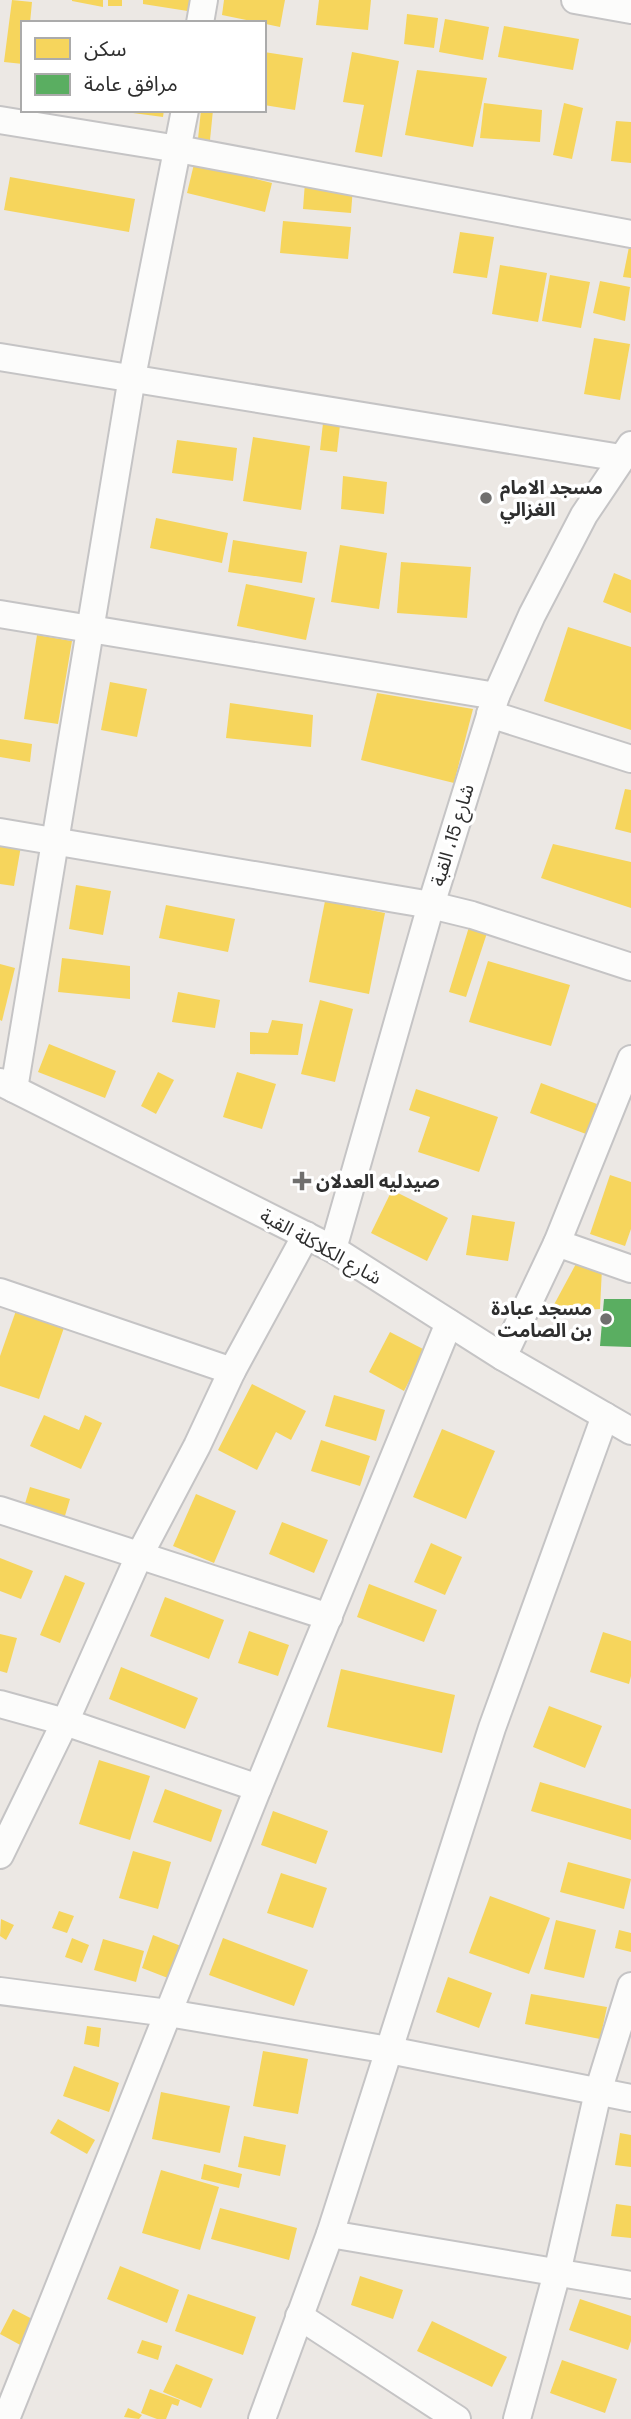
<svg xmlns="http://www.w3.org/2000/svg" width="631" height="2419" font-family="'DM Sans','Noto Sans Arabic',sans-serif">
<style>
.homes{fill:#f6d55c}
.public{fill:#5aae61}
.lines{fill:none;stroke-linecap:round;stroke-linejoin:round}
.street-casing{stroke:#c5c4c5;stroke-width:30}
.street{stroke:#fcfcfb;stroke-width:26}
.poi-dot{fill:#706f6e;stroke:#fff;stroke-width:2.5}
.labels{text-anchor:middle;stroke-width:7;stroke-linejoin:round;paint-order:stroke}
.poi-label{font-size:19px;font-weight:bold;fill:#2e2e2e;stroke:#fff;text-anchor:start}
.street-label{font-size:19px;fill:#2e2e2e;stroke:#fff}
</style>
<rect width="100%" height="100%" fill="#ece8e4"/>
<g class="homes">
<polygon points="12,0 32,2 30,23 23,23 23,64 4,62"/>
<polygon points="72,0 103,0 103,7 72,1"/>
<rect x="108" y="0" width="14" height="6"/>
<polygon points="143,0 195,0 194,12 143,4"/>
<polygon points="224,0 285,0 280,27 222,15"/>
<polygon points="319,0 371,0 368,30 316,25"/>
<polygon points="407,14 438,18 434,48 404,44"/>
<polygon points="445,19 489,27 483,60 439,52"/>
<polygon points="504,26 579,39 573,70 498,57"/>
<polygon points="264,52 303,58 295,110 264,105"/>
<polygon points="352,52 399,61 382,157 355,152 364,105 343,102"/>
<polygon points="417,70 487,78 473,147 405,135"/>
<polygon points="484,103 542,110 540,142 480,138"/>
<polygon points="564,103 583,108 572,159 553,155"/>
<polygon points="133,110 164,110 163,117 133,113"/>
<polygon points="201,110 213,110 210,140 198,139"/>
<polygon points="616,121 631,122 631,163 611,161"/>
<polygon points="194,164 272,183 265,212 187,193"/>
<polygon points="10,177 135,199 129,232 4,210"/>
<polygon points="305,182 353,187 351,213 303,209"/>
<polygon points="283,221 351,227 348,259 280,253"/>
<polygon points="460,232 494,237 487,278 453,273"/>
<polygon points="630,242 631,243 631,278 623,277"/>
<polygon points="500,265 547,273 538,322 492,314"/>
<polygon points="550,275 590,282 581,328 542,321"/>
<polygon points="600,281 630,287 625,321 593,313"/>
<polygon points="594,338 630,344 620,400 584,394"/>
<polygon points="323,423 340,425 337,452 320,450"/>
<polygon points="253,437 310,446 301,510 243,501"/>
<polygon points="177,440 237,448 233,481 172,473"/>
<polygon points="343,476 387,482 384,514 341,509"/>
<polygon points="156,518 228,533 222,563 150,548"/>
<polygon points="233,540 307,552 302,583 228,572"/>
<polygon points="340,545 387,553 379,609 331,602"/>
<polygon points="401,562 471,567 467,618 397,613"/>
<polygon points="614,573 631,580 631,613 603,602"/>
<polygon points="246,584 315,598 306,640 237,626"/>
<polygon points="568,627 631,647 631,730 544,701"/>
<polygon points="37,635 72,641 58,724 24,719"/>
<polygon points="110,682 147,689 137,737 101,730"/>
<polygon points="377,693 473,709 454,783 361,760"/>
<polygon points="230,703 313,715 311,747 226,738"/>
<polygon points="0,739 32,744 30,762 0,757"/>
<polygon points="625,789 631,790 631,833 615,829"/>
<polygon points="0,842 21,846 14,886 0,884"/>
<polygon points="553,844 631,862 631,908 541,878"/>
<polygon points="76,885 111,891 103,935 69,929"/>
<polygon points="325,901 385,913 369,994 309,982"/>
<polygon points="166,905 235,919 228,952 159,938"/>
<polygon points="469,927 487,933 466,997 449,992"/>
<polygon points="62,958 130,966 130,999 58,992"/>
<polygon points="488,961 570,985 551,1046 469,1022"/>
<polygon points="0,964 15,968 2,1021 0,1020"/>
<polygon points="178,992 220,1000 215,1028 172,1022"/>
<polygon points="320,1000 353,1009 335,1082 301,1074"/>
<polygon points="272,1020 303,1024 298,1055 250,1054 250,1032 268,1033"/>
<polygon points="49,1044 116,1071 105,1098 38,1072"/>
<polygon points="158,1072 174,1080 156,1114 141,1106"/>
<polygon points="237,1072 276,1084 262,1129 223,1117"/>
<polygon points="541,1083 597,1104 586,1134 530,1113"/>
<polygon points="416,1089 498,1117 479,1172 418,1152 430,1117 409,1110"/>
<polygon points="610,1175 631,1182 631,1229 625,1246 590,1234"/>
<polygon points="392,1190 448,1218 427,1261 371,1233"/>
<polygon points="472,1215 515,1222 508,1261 466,1255"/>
<polygon points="577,1262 602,1268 600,1309 550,1312"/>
<polygon points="18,1305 66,1322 39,1399 0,1386 0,1356"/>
<polygon points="390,1332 425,1350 404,1391 369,1372"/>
<polygon points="252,1384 306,1411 291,1440 276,1432 257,1470 218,1450"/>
<polygon points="334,1395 385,1410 376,1441 325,1426"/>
<polygon points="44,1415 79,1430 85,1415 102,1423 81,1469 30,1446"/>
<polygon points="442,1429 495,1451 466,1519 413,1497"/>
<polygon points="321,1440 370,1456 360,1486 311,1471"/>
<polygon points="30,1487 70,1499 64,1519 24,1507"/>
<polygon points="196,1494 236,1511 214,1563 173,1546"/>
<polygon points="282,1522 328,1540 314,1573 269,1554"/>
<polygon points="431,1543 462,1557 445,1595 414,1582"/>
<polygon points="0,1558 33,1571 21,1599 0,1591"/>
<polygon points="65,1575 85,1583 60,1643 40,1635"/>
<polygon points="369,1584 437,1610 424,1642 357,1617"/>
<polygon points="165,1597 224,1620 209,1659 150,1636"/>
<polygon points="249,1631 289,1645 278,1676 238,1663"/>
<polygon points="603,1632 631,1641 631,1676 629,1684 590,1672"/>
<polygon points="0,1634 17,1638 7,1673 0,1671"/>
<polygon points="121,1667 198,1698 185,1729 109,1699"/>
<polygon points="341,1669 455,1695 442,1753 327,1727"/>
<polygon points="549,1706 602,1726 585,1768 533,1747"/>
<polygon points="99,1760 150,1776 130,1840 79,1824"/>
<polygon points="540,1782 631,1809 631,1840 531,1811"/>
<polygon points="165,1789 222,1810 211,1842 153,1822"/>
<polygon points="273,1811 328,1831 316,1864 261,1845"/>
<polygon points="133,1851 171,1862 158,1909 119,1898"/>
<polygon points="568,1862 631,1879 624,1909 560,1892"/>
<polygon points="281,1873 327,1888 313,1928 267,1913"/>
<polygon points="490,1896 550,1918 529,1974 469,1953"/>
<polygon points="59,1911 74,1916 67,1933 52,1928"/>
<polygon points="1,1919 14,1925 6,1940 0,1936"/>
<polygon points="556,1920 596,1930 584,1978 544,1969"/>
<polygon points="619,1930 631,1933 631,1952 615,1948"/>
<polygon points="153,1935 186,1948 173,1980 142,1968"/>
<polygon points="72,1938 89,1945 82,1963 65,1957"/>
<polygon points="223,1938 308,1970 294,2006 209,1975"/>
<polygon points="103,1939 144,1951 136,1982 94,1970"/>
<polygon points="448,1977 492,1993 479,2028 436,2012"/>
<polygon points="531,1994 607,2007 600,2039 525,2024"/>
<polygon points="87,2026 101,2028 99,2047 84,2044"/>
<polygon points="263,2051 308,2059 298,2114 253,2106"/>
<polygon points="74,2066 119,2083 109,2112 63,2096"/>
<polygon points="161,2092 230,2106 220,2153 152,2139"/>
<polygon points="58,2119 95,2140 87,2154 50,2133"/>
<polygon points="620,2133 631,2135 631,2167 615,2165"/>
<polygon points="244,2136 286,2145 280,2176 238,2167"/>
<polygon points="204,2164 242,2174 239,2188 201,2179"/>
<polygon points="161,2170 219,2187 200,2250 142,2233"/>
<polygon points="616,2204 631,2206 631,2238 611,2236"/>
<polygon points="220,2208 297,2228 289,2260 211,2239"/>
<polygon points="120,2266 179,2290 167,2323 107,2299"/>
<polygon points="360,2276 403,2290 393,2319 351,2305"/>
<polygon points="188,2294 256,2317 243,2355 175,2331"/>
<polygon points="580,2299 631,2316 631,2341 628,2350 569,2330"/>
<polygon points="13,2309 38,2322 24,2347 0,2334"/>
<polygon points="432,2321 507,2357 492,2387 417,2351"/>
<polygon points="142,2340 162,2346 158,2360 137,2353"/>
<polygon points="562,2360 617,2379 605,2413 550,2393"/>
<polygon points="176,2364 213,2379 201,2408 163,2392"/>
<polygon points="150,2389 180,2400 178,2406 172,2404 166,2419 157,2419 141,2413"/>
<polygon points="128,2408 142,2415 139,2419 124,2417"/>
</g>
<polygon class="public" points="604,1299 631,1299 631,1347 600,1346"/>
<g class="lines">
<g class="street-casing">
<g id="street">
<polyline points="575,0 631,10"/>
<polyline points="200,23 204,0"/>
<polyline points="0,120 178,149 631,234"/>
<polyline points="0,357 621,458"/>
<polyline points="0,614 496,696"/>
<polyline points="490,714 631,759"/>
<polyline points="0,832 431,905 472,915 631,967"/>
<polyline points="0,1082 333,1249 503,1357 631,1431"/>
<polyline points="14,1089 132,377 185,110"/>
<polyline points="557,1243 631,1269"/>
<polyline points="333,1249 431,905 496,696 532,615 584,515 631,445"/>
<polyline points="0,1292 232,1371"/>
<polyline points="503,1357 557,1243 631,1059"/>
<polyline points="0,1510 329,1617"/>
<polyline points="0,1704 65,1722 258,1788"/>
<polyline points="0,1855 65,1722 139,1556 197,1446 232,1371 306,1235"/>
<polyline points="0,1991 168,2013 389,2050 631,2098"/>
<polyline points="330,2234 631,2285"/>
<polyline points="299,2316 457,2419"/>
<polyline points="6,2419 258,1788 449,1323"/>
<polyline points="262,2419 330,2234 492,1728 605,1416"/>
<polyline points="517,2419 557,2273 598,2092 631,1986"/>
</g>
</g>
<use href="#street" class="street"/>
</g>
<g class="poi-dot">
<circle cx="486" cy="498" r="7"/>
<path d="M298.5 1170.5h7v7h7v7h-7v7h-7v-7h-7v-7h7z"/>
<circle cx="606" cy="1319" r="7"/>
</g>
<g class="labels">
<g class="poi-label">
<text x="500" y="494">مسجد الامام<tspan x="500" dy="22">الغزالي</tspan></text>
<text x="316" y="1188">صيدليه العدلان</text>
<text x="592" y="1315" text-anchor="end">مسجد عبادة<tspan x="592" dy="22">بن الصامت</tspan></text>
</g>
<g class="street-label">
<text transform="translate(452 835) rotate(-73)" y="7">شارع 15، القبة</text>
<text transform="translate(321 1246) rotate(29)" y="7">شارع الكلاكلة القبة</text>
</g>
</g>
<rect x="21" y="21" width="245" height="91" fill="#ffffff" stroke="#ababab" stroke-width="2"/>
<rect x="35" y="38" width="35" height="21" fill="#f6d55c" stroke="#ababab" stroke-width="2"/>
<text x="84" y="56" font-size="21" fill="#2e2e2e">سكن</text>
<rect x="35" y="74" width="35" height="21" fill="#5aae61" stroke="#ababab" stroke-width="2"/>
<text x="84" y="91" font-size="21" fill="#2e2e2e">مرافق عامة</text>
</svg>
